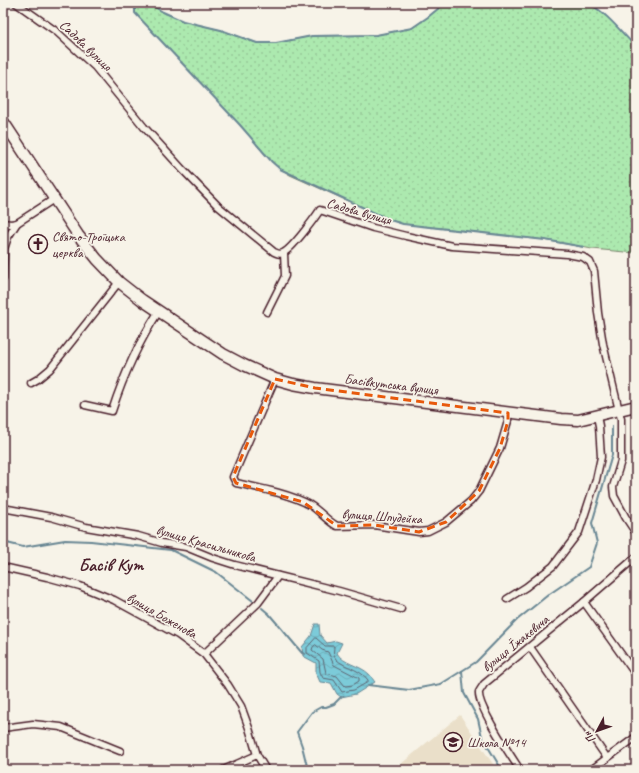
<svg xmlns="http://www.w3.org/2000/svg" width="639" height="773" font-family="Caveat,sans-serif">
<style>
.built{fill:#eadfc9}
.garden{fill:url(#garden-dots);stroke:#7b846d}
.water{fill:url(#water-waves);stroke:#688693}
.lines{fill:none;stroke-linecap:round;stroke-linejoin:round}
.shore{stroke:#5e6471;stroke-width:1}
.stream{stroke:#688693;stroke-width:2}
.minor-casing{stroke:#4a1f2b;stroke-width:9}
.primary-casing{stroke:#4a1f2b;stroke-width:13}
.minor{stroke:#f7f3e8;stroke-width:6}
.primary{stroke:#f7f3e8;stroke-width:10}
.marked{fill:none;stroke:#e8590c;stroke-width:3;stroke-dasharray:8 5;stroke-linejoin:round}
.labels{text-anchor:middle;stroke-width:3.5;stroke-linejoin:round;paint-order:stroke}
.street-label{font-size:14px;fill:#4a1f2b;stroke:#f7f3e8}
.poi-label{font-size:14px;fill:#4a1f2b;stroke:#f7f3e8;text-anchor:start}
.district-label{font-size:18px;font-weight:bold;fill:#4a1f2b;stroke:#f7f3e8}
</style>
<defs>
<pattern id="garden-dots" width="8" height="8" patternUnits="userSpaceOnUse"><rect width="8" height="8" fill="#ace9af"/><path d="M2 2h.1M6 6h.1" fill="none" stroke="#96c797" stroke-width="1.8" stroke-linecap="round"/></pattern>
<pattern id="water-waves" width="16" height="10" patternUnits="userSpaceOnUse"><rect width="16" height="10" fill="#7ccbd9"/><path d="M0 5q4-4 8 0t8 0" fill="none" stroke="#6daeba"/></pattern>
</defs>
<rect width="100%" height="100%" fill="#f7f3e8"/>
<filter id="ink" filterUnits="userSpaceOnUse"><feTurbulence type="fractalNoise" baseFrequency=".025" numOctaves="2"/><feDisplacementMap in="SourceGraphic" scale="8" xChannelSelector="R" yChannelSelector="G"/><feConvolveMatrix kernelMatrix="1 2 1 2 8 2 1 2 1" color-interpolation-filters="sRGB"/></filter>
<g filter="url(#ink)">
<polygon class="built" points="460,715 497,770 392,770 395,769"/>
<path class="garden" d="M 137,3 L 148,3 L 163,12 L 183,21 L 221,30 L 257,43 L 276,43 L 312,36 L 376,35 L 412,28 L 428,17 L 445,3 L 588,3 C 607,13 621,32 636,47 L 636,253 L 592,249 L 545,240 L 403,224 L 390,220 L 290,175 C 268,163 255,141 238,123 C 204,86 170,50 135,13 L 135,6 Z"/>
<path class="water" d="M 315,624 L 319,624 L 320,635 L 327,643 L 336,641 L 342,643 L 337,653 C 343,664 360,665 369,674 C 372,677 373,680 375,682 L 356,694 L 341,697 L 337,694 L 331,683 L 320,682 L 316,673 L 316,663 L 303,656 L 302,647 L 311,636 Z"/>
<g class="lines">
<g class="shore">
<path d="M 316,638 L 325,646 L 334,646 C 334,650 333,652 334,656 C 338,666 360,668 368,680 L 368,682 L 354,690 L 342,692 L 334,680 L 323,678 L 320,672 L 319,661 L 307,653 L 307,648 Z"/>
<polygon points="316,645 322,650 328,652 334,665 359,678 359,681 353,685 345,686 337,676 326,673 323,659 312,650 313,647"/>
</g>
<g class="stream">
<polyline points="137,3 135,6 135,13 240,125 272,162 280,169 390,220 403,224 545,240 584,247"/>
<polyline points="148,3 163,12 183,21 221,30 257,43 276,43 312,36 376,35 412,28 428,17 445,3"/>
<path d="M 588,3 C 607,13 621,32 636,47"/>
<polyline points="3,542 23,547 65,540 91,541 171,550 216,572 253,601"/>
<polyline points="262,608 269,614 302,653 305,654"/>
<polyline points="462,671 464,693 478,719 482,737 502,770"/>
<polyline points="368,685 409,690 441,684 476,662 517,620 548,595 589,567 597,543 592,523 612,455 612,426"/>
<polyline points="308,770 302,746 297,732 312,712 321,707 326,707 334,704 341,697"/>
</g>
<g class="minor-casing">
<g id="minor">
<path d="M 16,3 L 57,32 L 84,57 L 95,67 L 144,127 L 183,170 L 218,206 L 274,252 C 277,253 279,255 283,253 C 292,249 314,219 320,210 L 373,228 L 406,236 L 452,246 L 567,254 L 583,257 L 590,262 L 594,271 L 598,313 L 603,344 L 621,419 L 621,461 L 613,487 L 614,496 L 626,518 L 636,533"/>
<polyline points="3,223 11,224 17,223 54,199"/>
<polyline points="3,279 4,249 8,237 17,223"/>
<polyline points="267,312 285,276 284,253"/>
<path d="M 275,379 L 233,477 L 236,483 C 259,488 290,494 310,505 C 320,511 327,521 337,526 L 374,525 L 419,532 L 428,531 L 446,522 L 471,501 L 479,491 L 500,448 L 508,421 L 508,413"/>
<polyline points="31,383 38,379 50,369 119,282"/>
<path d="M 85,405 L 112,411 C 124,374 138,343 159,311"/>
<polyline points="3,508 51,517 86,527 138,536 162,543 186,547 213,558 235,565 339,591 401,609"/>
<polyline points="3,567 47,577 80,586 114,600 178,635 204,654 228,685 241,706 249,728 257,755 266,770"/>
<polyline points="507,599 526,587 553,566 579,532 596,480 601,457 599,426 597,416"/>
<polyline points="584,602 636,675"/>
<polyline points="530,647 607,758"/>
<polyline points="204,654 258,603 278,576"/>
<polyline points="3,728 33,724 61,727 120,751"/>
<polyline points="223,770 257,755"/>
<path d="M 520,770 C 511,756 477,706 479,692 C 480,690 483,686 484,684 L 584,602 L 636,557"/>
<polyline points="591,770 636,737"/>
</g>
</g>
<g class="primary-casing">
<polyline id="primary" points="3,121 78,235 97,259 119,282 142,300 223,354 244,365 275,379 293,384 315,388 561,419 578,420 636,406"/>
</g>
<use href="#minor" class="minor"/>
<use href="#primary" class="primary"/>
</g>
</g>
<path class="marked" d="M 275,379 L 315,388 L 508,413 L 508,421 L 500,448 L 479,491 L 446,522 L 419,532 L 374,525 L 337,526 L 303,502 L 236,483 L 233,477 Z"/>
<defs>
<g id="church-ring" transform="scale(1)"><circle r="9.5" fill="#f7f3e8" stroke="#4a1f2b" stroke-width="1.5"/><path d="M-1.2-6h2.4v3.5h3.3v2.4h-3.3V6h-2.4V-.1h-3.3v-2.4h3.3Z" fill="#4a1f2b"/></g>
<g id="school-ring" transform="scale(1)"><circle r="9.5" fill="#f7f3e8" stroke="#4a1f2b" stroke-width="1.5"/><path d="M0-5L7-2L0 1L-7-2ZM-4 1L0 2.5L4 1V4Q0 6-4 4Z" fill="#4a1f2b"/></g>
</defs>
<g fill-rule="evenodd">
<use href="#church-ring" x="38" y="244"/>
<use href="#school-ring" x="453" y="742"/>
</g>
<g class="labels">
<g class="street-label">
<text transform="translate(86 45) rotate(44)" y="5">Садова вулиця</text>
<text transform="translate(359 211) rotate(16)" y="5">Садова вулиця</text>
<text transform="translate(391 384) rotate(7)" y="5">Басівкутська вулиця</text>
<text transform="translate(382 516) rotate(4)" y="5">вулиця Шпудейка</text>
<text transform="translate(206 543) rotate(16)" y="5">вулиця Красильникова</text>
<text transform="translate(162 615) rotate(30)" y="5">вулиця Боженова</text>
<text transform="translate(515 643) rotate(-39)" y="5">вулиця Їжакевича</text>
</g>
<g class="poi-label">
<text x="52" y="241">Свято-Троїцька<tspan x="52" dy="16">церква</tspan></text>
<text x="467" y="747">Школа №14</text>
</g>
<g class="district-label">
<text x="111" y="571">Басів Кут</text>
</g>
</g>
<rect width="639" height="773" fill="none" stroke="#f7f3e8" stroke-width="16"/>
<rect x="8" y="8" width="623" height="757" fill="none" stroke="#4a1f2b" stroke-width="1.5" filter="url(#ink)"/>
<g transform="translate(597 731) rotate(229)" stroke="#f7f3e8" stroke-width="3" paint-order="stroke">
<path d="M0-3L7 15L0 10L-7 15Z" fill="#4a1f2b"/>
<text y="-6" font-size="11" font-weight="bold" text-anchor="middle" fill="#4a1f2b">Пн</text>
</g>
</svg>
